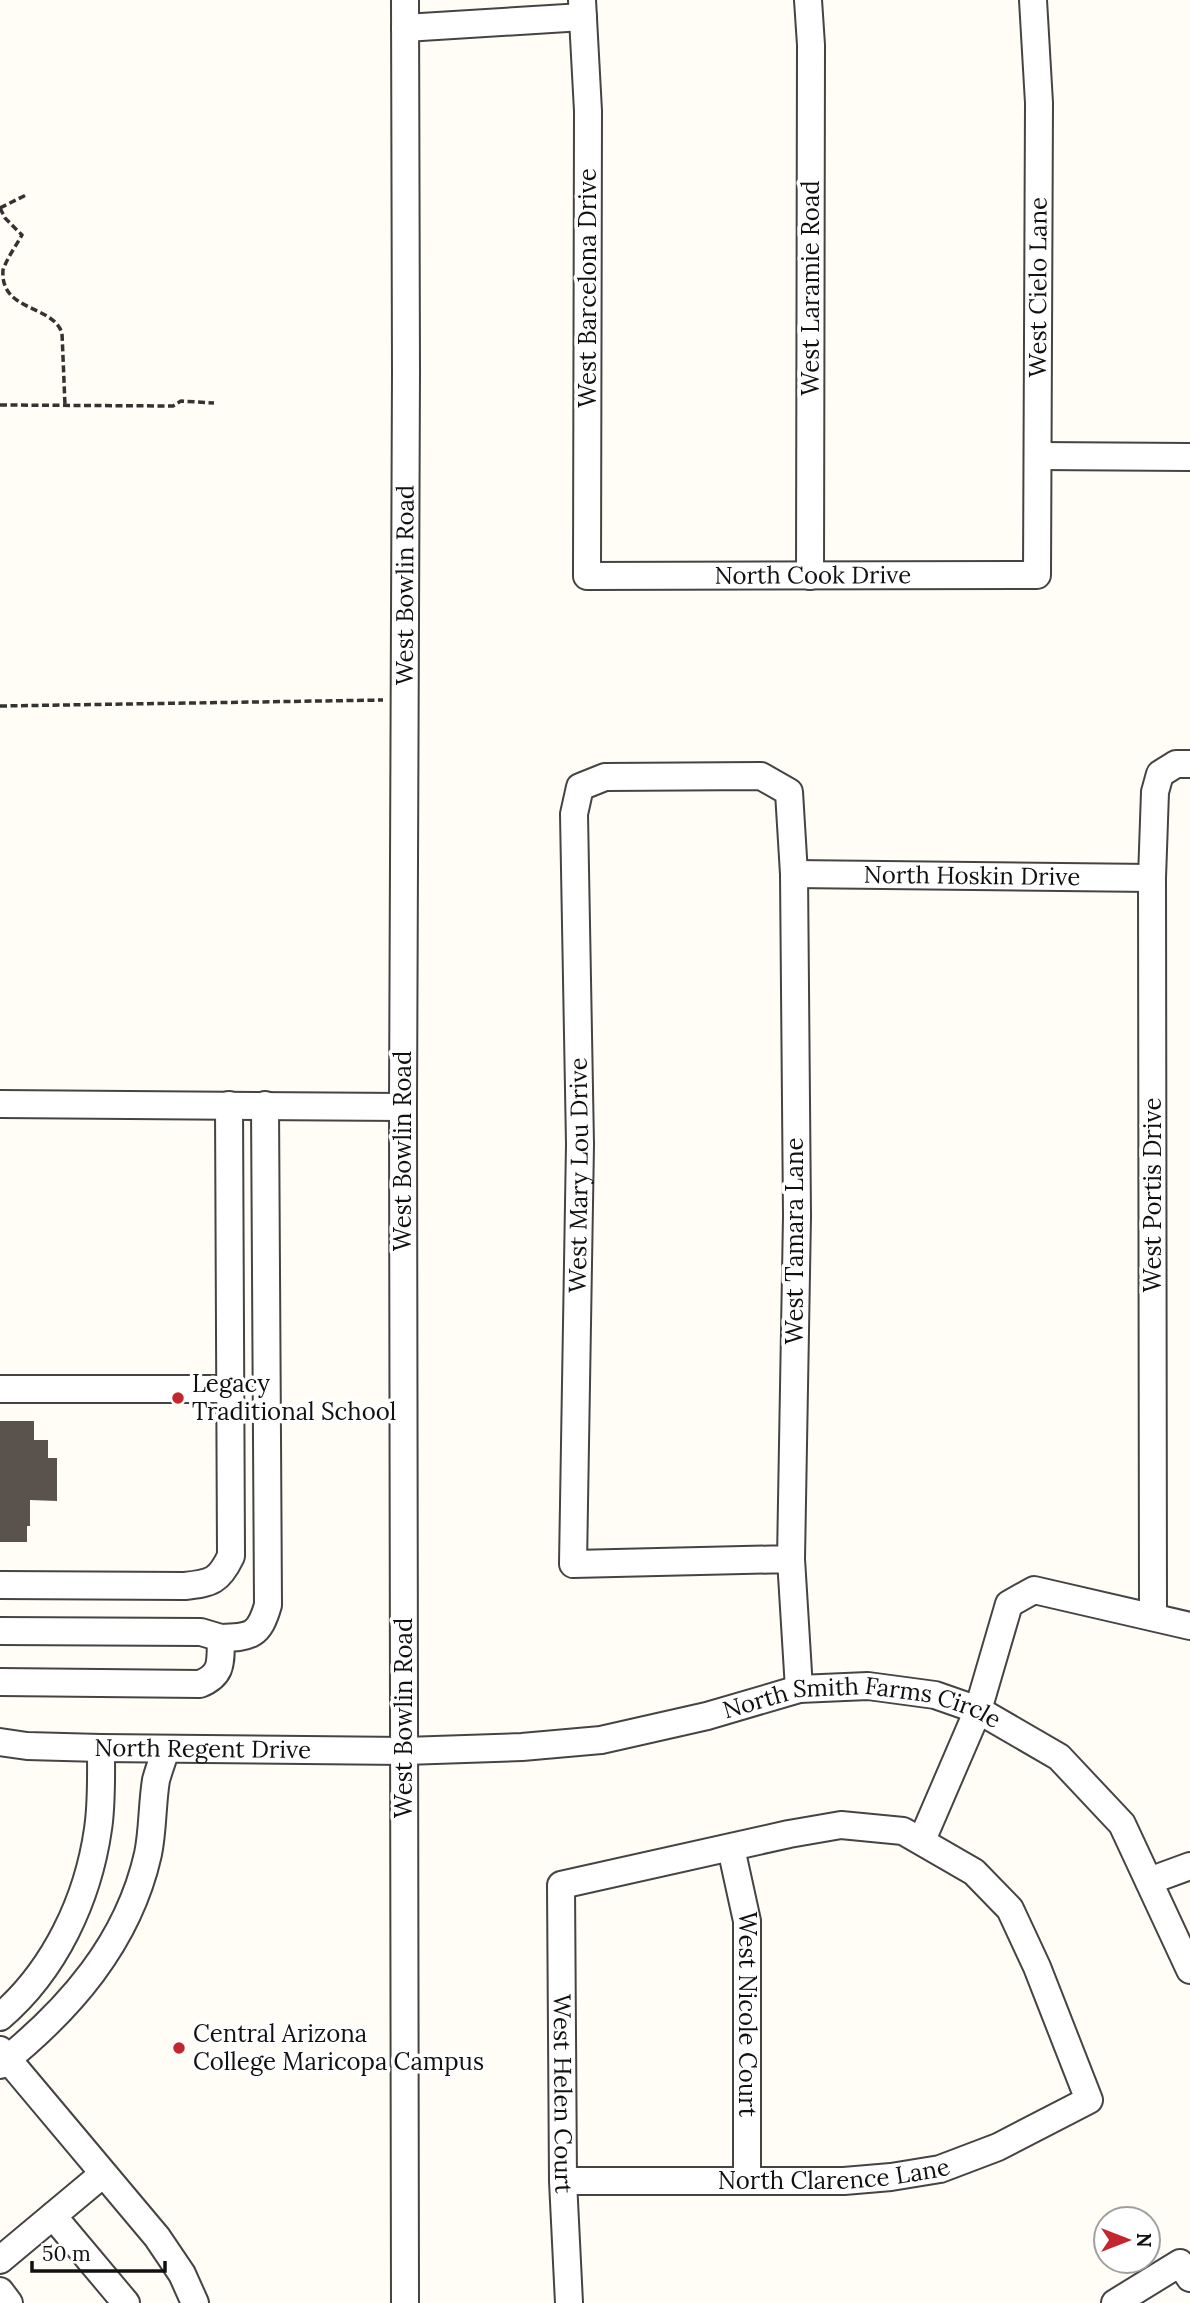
<svg xmlns="http://www.w3.org/2000/svg" width="1190" height="2303" font-family="Lora,serif">
<style>
.building{fill:#5a524d}
.lines{fill:none;stroke-linecap:round;stroke-linejoin:round}
.minor-casing{stroke:#444;stroke-width:30}
.path{stroke:#333;stroke-width:3.5;stroke-dasharray:7 3.5;stroke-linecap:butt}
.minor{stroke:#fff;stroke-width:26}
.poi-dot{fill:#c4262e;stroke:#fff;stroke-width:2.5}
.labels{text-anchor:middle;stroke-width:7;stroke-linejoin:round;paint-order:stroke}
.street-label{font-size:24px;fill:#111;stroke:#fff}
.poi-label{font-size:24px;fill:#111;stroke:#fff;text-anchor:start}
</style>
<rect width="100%" height="100%" fill="#fffdf5"/>
<polygon class="building" points="0,1421 34,1421 34,1440 48,1440 48,1458 57,1458 57,1501 30,1500 30,1526 27,1526 27,1542 0,1542"/>
<g class="lines">
<g class="minor-casing">
<g id="minor">
<path id="s1" d="M 582,0 L 588,111 L 587,576 L 1037,575 L 1039,103 L 1033,0"/>
<polyline points="808,0 811,45 810,576"/>
<polyline points="405,28 583,17"/>
<polyline points="1038,456 1190,457"/>
<path id="s2" d="M 794,874 L 1152,878"/>
<polyline points="0,1104 403,1107"/>
<polyline points="0,1389 229,1389"/>
<path id="s3" d="M 791,1559 L 573,1564 L 580,1144 L 574,814 L 580,787 L 605,777 L 761,776 L 789,792 L 794,874 L 797,1216 L 791,1559 L 799,1689"/>
<path d="M 0,1585 L 185,1586 C 212,1583 219,1581 231,1556 L 229,1105"/>
<polyline points="1153,1617 1152,878 1155,792 1160,774 1176,764 1190,764"/>
<polyline points="0,1631 201,1632 221,1638"/>
<path d="M 0,1682 L 200,1684 C 224,1674 220,1661 221,1638 C 251,1637 259,1636 268,1605 L 265,1105"/>
<path id="s4" d="M 0,1742 L 27,1746 L 101,1748 L 405,1751 L 522,1747 L 601,1740 L 707,1716 L 799,1689 L 868,1686 L 935,1695 L 978,1710 L 1059,1757 L 1122,1824 L 1190,1970"/>
<polyline points="922,1840 978,1710 1009,1604 1034,1590 1190,1626"/>
<path id="s5" d="M 731,1848 L 747,1921 L 747,2180"/>
<polyline points="1149,1881 1190,1866"/>
<path d="M 0,2017 C 55,1970 88,1899 98,1829 C 102,1803 101,1775 101,1748"/>
<polyline points="0,2050 157,2237 182,2274 195,2303"/>
<path d="M 0,2065 C 69,2010 128,1943 148,1854 C 153,1830 152,1804 156,1780 C 159,1769 163,1759 166,1749"/>
<path id="s6" d="M 563,2181 L 844,2181 L 891,2177 L 940,2169 L 998,2147 L 1089,2100 L 1037,1967 L 1010,1909 L 974,1872 L 903,1831 L 841,1825 L 789,1834 L 561,1885 L 563,2181 L 569,2303"/>
<polyline points="53,2216 126,2303"/>
<polyline points="0,2260 103,2174"/>
<polyline points="0,2291 9,2303"/>
<path id="s7" d="M 405,2303 L 403,1107 L 406,372 L 405,0"/>
<polyline points="1115,2303 1180,2263 1190,2278"/>
</g>
</g>
<g class="path">
<path d="M 0,208 L 5,218 L 22,235 C 16,246 7,258 3,270 C 0,312 52,304 62,333 L 65,405"/>
<polyline points="0,208 26,195"/>
<polyline points="0,405 173,406 181,401 214,403"/>
<polyline points="0,706 383,700"/>
</g>
<use href="#minor" class="minor"/>
</g>
<g class="poi-dot">
<circle cx="178" cy="1398" r="7"/>
<circle cx="179" cy="2048" r="7"/>
</g>
<g class="labels">
<g class="street-label">
<text transform="translate(588 288) rotate(-90)" y="8">West Barcelona Drive</text>
<text transform="translate(811 288) rotate(-90)" y="8">West Laramie Road</text>
<text dy="8" stroke="none"><textPath href="#s1" startOffset="1314">West Cielo Lane</textPath></text>
<text dy="8" stroke="none"><textPath href="#s1" startOffset="802">North Cook Drive</textPath></text>
<text dy="8" stroke="none"><textPath href="#s7" startOffset="1718">West Bowlin Road</textPath></text>
<text dy="8" stroke="none"><textPath href="#s2" startOffset="178">North Hoskin Drive</textPath></text>
<text transform="translate(403 1151) rotate(-90)" y="8">West Bowlin Road</text>
<text dy="8" stroke="none"><textPath href="#s3" startOffset="607">West Mary Lou Drive</textPath></text>
<text transform="translate(1153 1195) rotate(-90)" y="8">West Portis Drive</text>
<text transform="translate(795 1241) rotate(-90)" y="8">West Tamara Lane</text>
<text transform="translate(404 1718) rotate(-90)" y="8">West Bowlin Road</text>
<text dy="8" stroke="none"><textPath href="#s4" startOffset="870">North Smith Farms Circle</textPath></text>
<text dy="8" stroke="none"><textPath href="#s4" startOffset="203">North Regent Drive</textPath></text>
<text dy="8" stroke="none"><textPath href="#s5" startOffset="168">West Nicole Court</textPath></text>
<text dy="8" stroke="none"><textPath href="#s6" startOffset="1440">West Helen Court</textPath></text>
<text dy="8" stroke="none"><textPath href="#s6" startOffset="271">North Clarence Lane</textPath></text>
</g>
<g class="poi-label">
<text x="192" y="1392">Legacy<tspan x="192" dy="28">Traditional School</tspan></text>
<text x="193" y="2042">Central Arizona<tspan x="193" dy="28">College Maricopa Campus</tspan></text>
</g>
</g>
<g transform="translate(1127 2240) rotate(90)"><circle r="33" fill="#ffffff" stroke="#a0a0a0" stroke-width="2"/>
<path d="M0-5L12 26L0 18L-12 26Z" fill="#c4262e"/>
<text y="-10" font-size="19" font-weight="bold" text-anchor="middle" fill="#111111">N</text>
</g>
<path d="M32 2261v10h133v-10" fill="none" stroke="#111111" stroke-width="3.5"/>
<text x="42" y="2261" font-size="21" fill="#111111" stroke="#ffffff" stroke-width="5" paint-order="stroke">50 m</text>
</svg>
